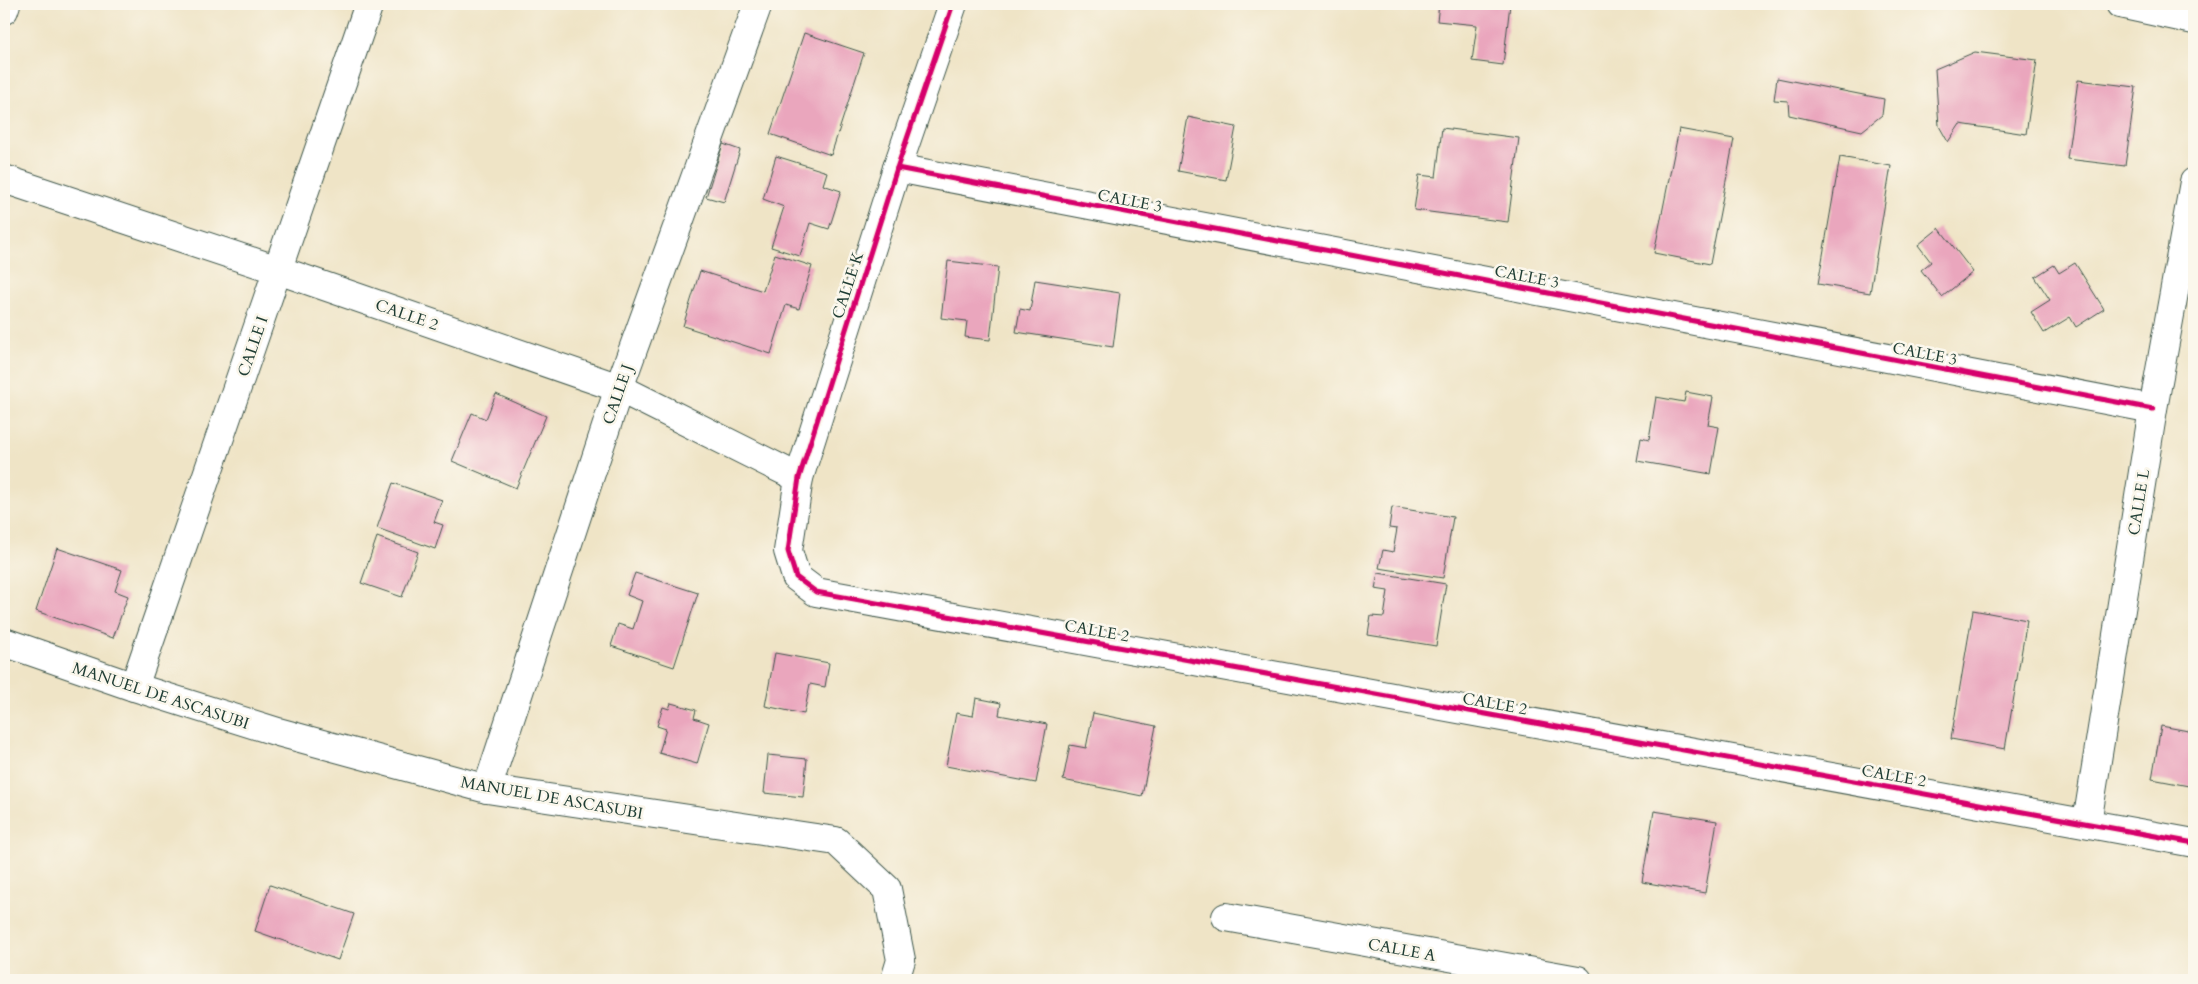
<svg xmlns="http://www.w3.org/2000/svg" width="2198" height="984" font-family="Cardo,serif">
<style>
.building{fill:#eaa6bd}
.lines{fill:none;stroke-linecap:round;stroke-linejoin:round}
.minor-casing{stroke:#3e564a;stroke-width:30}
.minor{stroke:#fff;stroke-width:28}
.cycleway-casing{stroke:#fbf7ec;stroke-width:8}
.cycleway{stroke:#d6006c;stroke-width:5}
.labels{text-anchor:middle;stroke-width:5;stroke-linejoin:round;paint-order:stroke}
.street-label{font-size:16px;fill:#1f3d34;stroke:#fbf7ec}
</style>
<rect width="100%" height="100%" fill="#fbf7ec"/>
<filter id="ink" filterUnits="userSpaceOnUse"><feTurbulence type="fractalNoise" baseFrequency=".02" numOctaves="2"/><feDisplacementMap in="SourceGraphic" scale="10" xChannelSelector="R" yChannelSelector="G"/><feConvolveMatrix kernelMatrix="1 2 1 2 8 2 1 2 1" color-interpolation-filters="sRGB"/></filter>
<filter id="wash" filterUnits="userSpaceOnUse"><feTurbulence type="fractalNoise" baseFrequency=".0096" numOctaves="4" result="noise"/><feDisplacementMap in="SourceGraphic" scale="20" xChannelSelector="R" yChannelSelector="G"/><feGaussianBlur stdDeviation="1.12" result="paint"/><feColorMatrix in="noise" values="0 0 0 0 0 0 0 0 0 0 0 0 0 0 0 0 0 1.4 0 .05"/><feComposite in="paint" operator="in"/></filter>
<g filter="url(#wash)">
<rect width="100%" height="100%" fill="#efe4c6"/>
<g id="blocks">
<g class="building">
<polygon points="1439,4 1510,4 1503,65 1472,61 1477,25 1437,21"/>
<polygon points="804,33 864,53 831,155 770,134"/>
<polygon points="1975,52 2037,60 2026,134 1960,124 1948,142 1939,126 1935,69"/>
<polygon points="1777,78 1884,99 1882,115 1862,131 1789,115 1788,101 1774,100"/>
<polygon points="2078,80 2136,87 2125,166 2067,159"/>
<polygon points="1188,117 1236,127 1226,180 1178,171"/>
<polygon points="1442,128 1519,138 1508,222 1414,210 1419,175 1436,177"/>
<polygon points="1679,129 1734,139 1710,264 1654,253"/>
<polygon points="723,144 740,150 724,202 706,197"/>
<polygon points="776,156 827,172 823,185 841,191 829,229 810,223 800,256 771,247 784,207 763,199"/>
<polygon points="1840,157 1891,166 1870,293 1818,284"/>
<polygon points="1939,228 1973,272 1942,297 1921,270 1931,262 1918,245"/>
<polygon points="775,254 812,266 799,309 786,305 771,354 683,326 700,271 763,291"/>
<polygon points="948,261 998,267 990,340 965,337 967,321 941,318"/>
<polygon points="2075,263 2104,309 2076,327 2070,317 2044,333 2031,312 2050,300 2035,277 2054,265 2059,273"/>
<polygon points="1035,280 1120,293 1113,347 1016,332 1020,309 1030,311"/>
<polygon points="1686,392 1713,397 1708,425 1719,427 1711,474 1637,461 1641,438 1649,440 1656,397 1684,402"/>
<polygon points="496,394 546,416 516,488 452,461 472,413 486,419"/>
<polygon points="393,483 442,500 434,522 443,525 435,549 377,528"/>
<polygon points="1392,507 1453,517 1443,578 1379,568 1383,550 1393,552 1397,529 1389,528"/>
<polygon points="377,537 418,552 402,597 361,583"/>
<polygon points="57,548 122,570 115,591 128,596 113,638 36,611"/>
<polygon points="635,573 698,593 674,667 611,646 618,624 633,629 642,601 627,595"/>
<polygon points="1378,573 1446,584 1436,646 1368,635 1371,616 1384,617 1388,591 1375,589"/>
<polygon points="1973,610 2027,620 2005,749 1951,739"/>
<polygon points="775,653 829,663 825,687 810,684 804,714 765,706"/>
<polygon points="976,698 1001,703 999,715 1047,724 1036,783 946,766 956,713 973,716"/>
<polygon points="671,703 696,710 694,718 709,723 697,764 659,753 666,729 657,726 663,707 669,709"/>
<polygon points="1093,713 1156,726 1142,796 1063,780 1070,745 1086,748"/>
<polygon points="2161,726 2194,732 2194,787 2152,779"/>
<polygon points="768,755 807,759 803,797 764,793"/>
<polygon points="1654,811 1717,821 1705,893 1642,882"/>
<polygon points="270,885 354,914 338,960 255,931"/>
</g>
</g>
</g>
<g filter="url(#ink)">
<use href="#blocks" fill-opacity="0" stroke="#3e564a" stroke-width="1"/>
<g class="lines">
<g class="minor-casing">
<g id="minor">
<polyline points="953,4 897,168 799,478 788,551 796,577 816,592 2194,843"/>
<polyline points="2120,4 2194,20"/>
<polyline points="4,10 6,4"/>
<polyline points="897,168 2153,409"/>
<polyline points="4,179 278,270 619,388 799,478"/>
<polyline points="4,642 134,687 278,732 487,789 836,841 887,889 901,960 895,980"/>
<polyline points="134,687 369,4"/>
<polyline points="487,789 619,388 758,4"/>
<polyline points="2087,823 2153,409 2194,182"/>
<polyline points="1226,917 1578,980"/>
</g>
</g>
<use href="#minor" class="minor"/>
<g class="cycleway-casing">
<g id="cycleway">
<polyline points="953,4 897,168 799,478 788,551 796,577 816,592 2194,843"/>
<polyline points="897,168 2153,409"/>
</g>
</g>
<use href="#cycleway" class="cycleway"/>
</g>
</g>
<g class="labels">
<g class="street-label">
<text transform="translate(1130 200) rotate(11)" y="6">CALLE 3</text>
<text transform="translate(1527 276) rotate(11)" y="6">CALLE 3</text>
<text transform="translate(847 285) rotate(-72)" y="6">CALLE K</text>
<text transform="translate(407 314) rotate(19)" y="6">CALLE 2</text>
<text transform="translate(252 346) rotate(-71)" y="6">CALLE I</text>
<text transform="translate(1925 353) rotate(11)" y="6">CALLE 3</text>
<text transform="translate(617 394) rotate(-71)" y="6">CALLE J</text>
<text transform="translate(2138 502) rotate(-81)" y="6">CALLE L</text>
<text transform="translate(1097 630) rotate(10)" y="6">CALLE 2</text>
<text transform="translate(161 695) rotate(18)" y="6">MANUEL DE ASCASUBI</text>
<text transform="translate(1495 703) rotate(10)" y="6">CALLE 2</text>
<text transform="translate(1894 775) rotate(10)" y="6">CALLE 2</text>
<text transform="translate(552 797) rotate(10)" y="6">MANUEL DE ASCASUBI</text>
<text transform="translate(1402 949) rotate(10)" y="6">CALLE A</text>
</g>
</g>
<rect width="2198" height="984" fill="none" stroke="#fbf7ec" stroke-width="20"/>
</svg>
